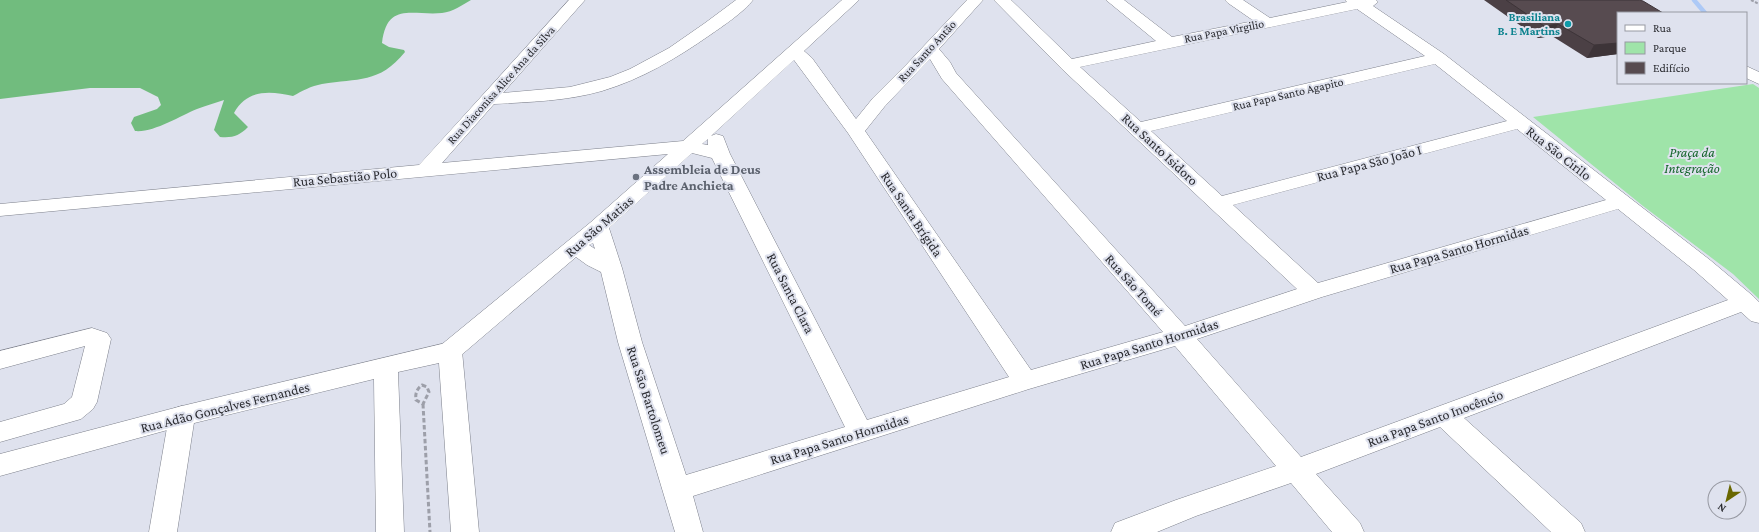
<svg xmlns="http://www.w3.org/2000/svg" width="1759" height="532" font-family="'Crimson Pro',serif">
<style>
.green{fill:#9fe4a9}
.forest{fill:#71bc7e}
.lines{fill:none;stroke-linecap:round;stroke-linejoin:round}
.stream{stroke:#adc9f6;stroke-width:4.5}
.minor-casing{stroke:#7d808b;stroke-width:1}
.major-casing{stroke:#7d808b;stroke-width:1}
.path-far1{stroke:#9d9fa9;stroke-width:2;stroke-dasharray:3 1.5;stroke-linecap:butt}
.path{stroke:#9d9fa9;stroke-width:3;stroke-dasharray:4.5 2.5;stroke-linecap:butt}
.minor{fill:#fff;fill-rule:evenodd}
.major{fill:#fff;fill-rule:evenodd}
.wall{fill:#4b4045}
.shaded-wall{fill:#3d3438}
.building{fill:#574b50;stroke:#3d3438}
.culture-dot{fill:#0f9aa8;stroke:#dfe2ee;stroke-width:1.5}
.worship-dot{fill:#6b7280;stroke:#dfe2ee;stroke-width:1.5}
.labels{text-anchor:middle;stroke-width:4;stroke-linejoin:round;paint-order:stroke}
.far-culture-label{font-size:12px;font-weight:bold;fill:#0d838f;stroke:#dfe2ee;text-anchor:end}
.far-street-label{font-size:12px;fill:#2a2b30;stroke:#dfe2ee}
.street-label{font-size:14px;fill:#2a2b30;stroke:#dfe2ee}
.park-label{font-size:14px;font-style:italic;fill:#14652b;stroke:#dfe2ee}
.worship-label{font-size:14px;font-weight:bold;fill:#5b616d;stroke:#dfe2ee;text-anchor:start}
</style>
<rect width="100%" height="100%" fill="#dfe2ee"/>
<polygon class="green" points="1753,84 1759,88 1759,299 1733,274 1643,206 1533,117"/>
<path class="forest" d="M 0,0 L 471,0 C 462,5 453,12 442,13 C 413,16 387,1 382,43 L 389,47 L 404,50 L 405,52 C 379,84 358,78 322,84 C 311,86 302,91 293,96 C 270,91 247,89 234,113 L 248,127 C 239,136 233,138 220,137 L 214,130 L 224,100 C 215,103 205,106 197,109 C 180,116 153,133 135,131 L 131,123 L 134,117 L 157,109 L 161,105 L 158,97 L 140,88 L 90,88 L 0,99 Z"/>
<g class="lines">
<polyline class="stream" points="1694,0 1705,13"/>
<g class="minor-casing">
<g id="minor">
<path d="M 569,0 L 585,0 L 503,93 L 570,87 L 610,77 L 630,69 L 669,48 L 705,23 L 736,0 L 753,0 C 744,12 723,26 710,35 C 677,58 642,79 602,91 C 567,101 530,102 494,104 L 442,163 L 683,141 L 842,0 L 859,0 L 804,51 L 812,58 L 856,119 L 873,98 L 907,64 L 967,0 L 983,0 L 939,49 L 950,62 L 956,73 L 1185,326 L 1297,289 L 1062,69 L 994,0 L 1011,0 L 1072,59 L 1156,41 L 1106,0 L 1124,0 L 1172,37 L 1254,21 L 1228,3 L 1225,0 L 1243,0 L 1270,18 L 1347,2 L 1345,0 L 1376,0 L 1378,2 L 1373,6 L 1444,54 L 1710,260 L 1753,296 L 1759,302 L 1759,323 L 1751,321 L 1741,312 L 1464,418 L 1581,523 L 1585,532 L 1551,532 L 1440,427 L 1316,474 L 1360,523 L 1364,532 L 1332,532 L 1291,483 L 1196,516 L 1157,532 L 1111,532 L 1115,523 L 1176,500 L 1276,466 L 1175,346 L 1029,389 L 693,496 L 703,532 L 675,532 L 618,342 L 601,272 L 587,265 L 576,257 L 459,357 L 450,360 L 441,357 L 438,351 L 441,345 L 591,222 L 668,154 L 0,216 L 0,204 L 419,165 ZM 1357,9 L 1425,56 L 1141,122 L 1080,67 ZM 930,59 L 942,79 L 1163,332 L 1031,370 L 865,131 L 885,106 ZM 794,60 L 848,133 L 1009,377 L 867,420 L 730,154 L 723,136 L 716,134 L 711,136 ZM 1435,64 L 1507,121 L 1222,196 L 1151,131 ZM 1517,129 L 1606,200 L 1318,283 L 1233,205 ZM 708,139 L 708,145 L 702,144 ZM 692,153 L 712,158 L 845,427 L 686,475 L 642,342 L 622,268 L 609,228 ZM 1618,209 L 1694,270 L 1728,300 L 1301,457 L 1197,339 L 1322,297 ZM 593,243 L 595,249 L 589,245 Z"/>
<polygon points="1746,66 1759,72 1759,84 1746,78"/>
<polygon points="92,328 107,333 111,339 97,402 93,409 81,419 0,442 0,422 64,404 72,397 85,346 0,369 0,351"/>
<polygon points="182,406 191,409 195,416 177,532 149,532 169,416 173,409"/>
</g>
</g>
<g class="major-casing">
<polygon id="major" points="450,342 459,345 462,351 479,532 451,532 439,363 398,372 404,532 376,532 374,379 182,426 0,476 0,454 182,406"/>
</g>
<polyline class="path-far1" points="1751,0 1759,4"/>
<g class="path">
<path d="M 422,385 L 427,387 L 429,392 L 423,404 L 416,400 C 415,393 417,389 422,385 Z"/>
<polyline points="423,404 430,532"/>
</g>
<use href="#minor" class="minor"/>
<use href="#major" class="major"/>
</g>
<polygon class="wall" points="1484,0 1639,0 1618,13 1618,54 1587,58 1552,36 1538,38"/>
<g class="shaded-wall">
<polygon points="1558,24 1552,36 1538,38 1544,26"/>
<polygon points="1618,43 1618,54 1587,58 1594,45"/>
</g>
<polygon class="building" points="1506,0 1639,0 1643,1 1663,13 1618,13 1618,43 1594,45 1558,24 1544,26"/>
<circle class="culture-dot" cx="1568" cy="24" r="4"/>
<circle class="worship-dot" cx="636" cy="177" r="4"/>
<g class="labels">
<g class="far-culture-label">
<text x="1560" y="21">Brasiliana<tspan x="1560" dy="14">B. E Martins</tspan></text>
</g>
<g class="far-street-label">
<text transform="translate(1224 31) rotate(-11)" y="4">Rua Papa Virgilio</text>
<text transform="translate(927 51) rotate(-47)" y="4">Rua Santo Antão</text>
<text transform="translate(501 85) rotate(-48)" y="4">Rua Diaconisa Alice Ana da Silva</text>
<text transform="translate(1288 94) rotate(-13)" y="4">Rua Papa Santo Agapito</text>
</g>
<g class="street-label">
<text transform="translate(1160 149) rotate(43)" y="5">Rua Santo Isidoro</text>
<text transform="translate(1559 153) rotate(38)" y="5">Rua São Cirilo</text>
<text transform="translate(1369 163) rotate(-15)" y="5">Rua Papa São João I</text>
<text transform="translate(345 177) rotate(-5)" y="5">Rua Sebastião Polo</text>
<text transform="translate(912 214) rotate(56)" y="5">Rua Santa Brígida</text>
<text transform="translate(599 226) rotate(-41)" y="5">Rua São Matias</text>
<text transform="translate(1459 249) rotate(-16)" y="5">Rua Papa Santo Hormidas</text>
<text transform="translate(1134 285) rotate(48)" y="5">Rua São Tomé</text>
<text transform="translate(791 293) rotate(63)" y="5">Rua Santa Clara</text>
<text transform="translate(1149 344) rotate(-17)" y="5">Rua Papa Santo Hormidas</text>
<text transform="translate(649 400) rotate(72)" y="5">Rua São Bartolomeu</text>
<text transform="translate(225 407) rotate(-14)" y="5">Rua Adão Gonçalves Fernandes</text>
<text transform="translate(1435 418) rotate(-20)" y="5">Rua Papa Santo Inocêncio</text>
<text transform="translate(839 439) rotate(-17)" y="5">Rua Papa Santo Hormidas</text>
</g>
<g class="park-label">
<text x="1692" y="157">Praça da<tspan x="1692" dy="16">Integração</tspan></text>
</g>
<g class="worship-label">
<text x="644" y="174">Assembleia de Deus<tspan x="644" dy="16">Padre Anchieta</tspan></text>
</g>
</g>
<rect x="1617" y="12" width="130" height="72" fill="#dfe2ee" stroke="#9799a2"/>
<rect x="1625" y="25" width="20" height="6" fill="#ffffff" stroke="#9799a2"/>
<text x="1653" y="32" font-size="12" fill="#2a2b30">Rua</text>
<rect x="1625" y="42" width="20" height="12" fill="#9fe4a9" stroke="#9799a2"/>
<text x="1653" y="52" font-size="12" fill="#2a2b30">Parque</text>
<rect x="1625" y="62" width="20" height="12" fill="#574b50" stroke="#9799a2"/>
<text x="1653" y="72" font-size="12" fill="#2a2b30">Edifício</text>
<g transform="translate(1727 500) rotate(215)"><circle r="19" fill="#dfe2ee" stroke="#9799a2"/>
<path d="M0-3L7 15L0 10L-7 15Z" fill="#696700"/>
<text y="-6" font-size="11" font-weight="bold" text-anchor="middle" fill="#2a2b30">N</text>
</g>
</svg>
